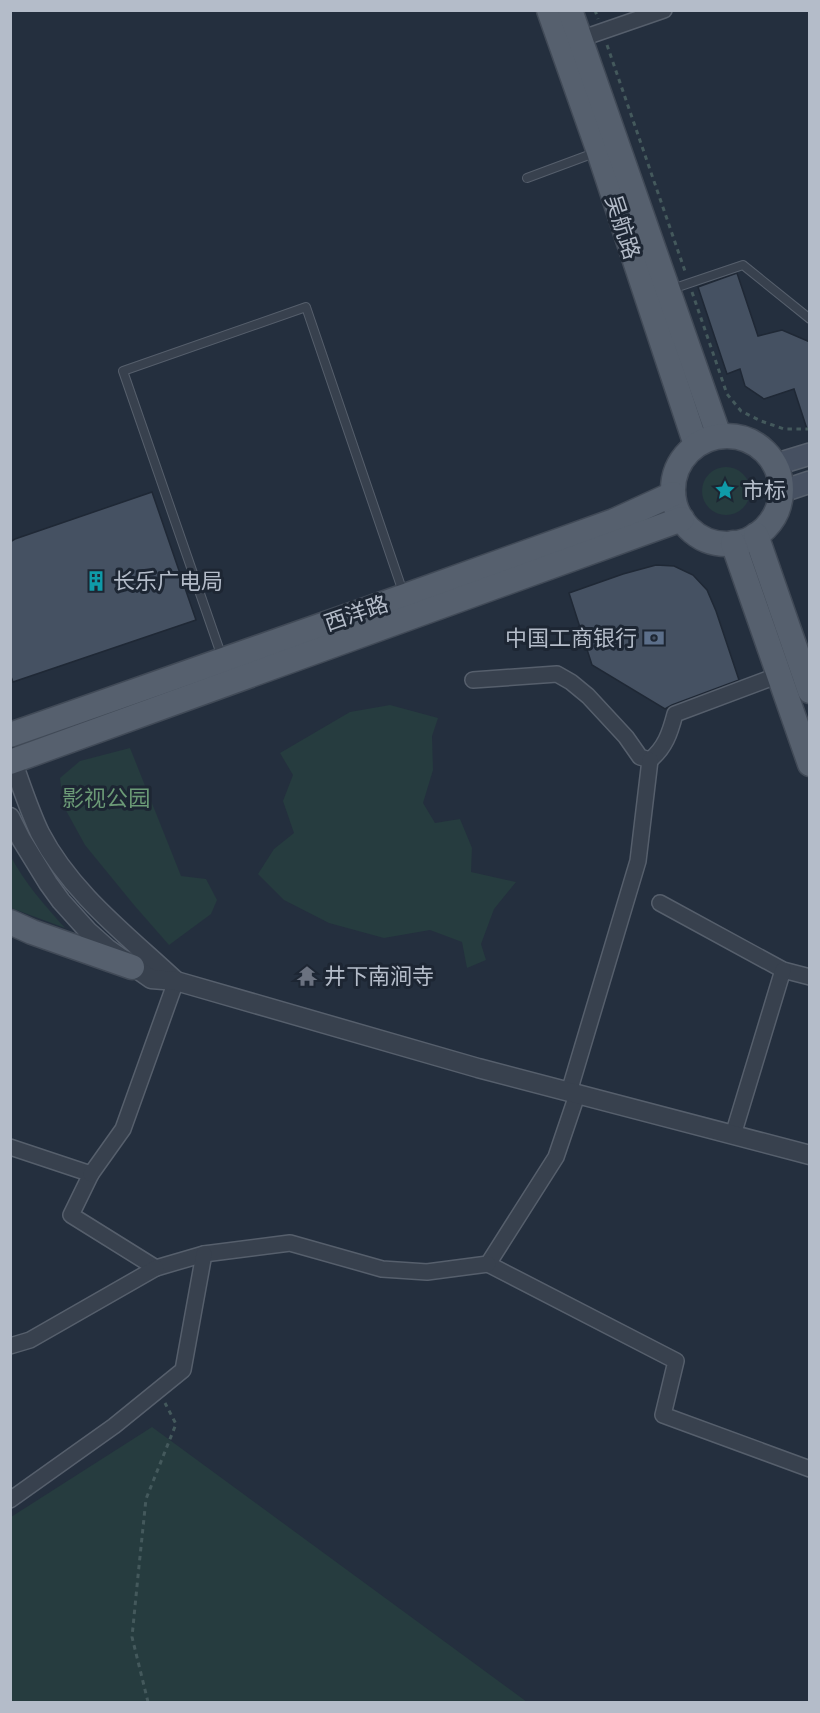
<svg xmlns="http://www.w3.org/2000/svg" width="820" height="1713" font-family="'Sofia Sans Condensed','Noto Sans SC',sans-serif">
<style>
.green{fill:#263c3f}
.building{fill:#455162;stroke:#1f2835;stroke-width:1.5}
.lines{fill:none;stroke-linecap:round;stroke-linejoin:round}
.service-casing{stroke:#565f6c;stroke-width:10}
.minor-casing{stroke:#565f6c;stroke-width:18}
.tertiary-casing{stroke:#565f6c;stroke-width:21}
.secondary-casing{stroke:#565f6c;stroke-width:24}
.primary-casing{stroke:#414a57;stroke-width:27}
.path{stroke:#44595c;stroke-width:3;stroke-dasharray:4.5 4.5;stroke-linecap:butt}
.service{stroke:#38414e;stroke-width:8}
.minor{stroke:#38414e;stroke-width:15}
.tertiary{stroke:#38414e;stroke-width:18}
.secondary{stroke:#465061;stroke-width:21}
.primary{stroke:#56606e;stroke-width:24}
.labels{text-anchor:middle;stroke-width:6;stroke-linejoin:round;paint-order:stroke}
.street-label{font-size:22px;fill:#b4bcc9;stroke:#1d2633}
.poi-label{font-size:22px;fill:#b4bcc9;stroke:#1d2633;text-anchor:start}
.park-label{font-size:22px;fill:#6b9a76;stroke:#1d2633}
</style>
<rect width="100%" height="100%" fill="#242f3e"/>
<g class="green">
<circle cx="726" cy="491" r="24"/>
<polygon points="390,705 438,718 432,736 433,770 423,803 435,823 460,819 472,848 471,872 516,882 494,909 481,944 486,960 467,968 462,942 430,930 384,938 329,923 284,900 258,874 274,849 294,833 283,801 293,775 280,753 350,712"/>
<polygon points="130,748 181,876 206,879 217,900 211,914 169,945 134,905 85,845 63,805 60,778 80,761"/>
<path d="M 10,855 C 24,882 45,906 65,928 L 11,908 Z"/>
<polygon points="152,1427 527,1702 11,1702 11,1517"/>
</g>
<g class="building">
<polygon points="737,273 758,336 782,330 810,342 810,429 807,429 794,389 764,399 745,386 740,369 727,374 698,287"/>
<polygon points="152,492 196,620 13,682 10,674 10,542 15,539"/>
<polygon points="656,565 674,566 693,575 707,590 716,611 739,680 672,705 665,709 592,665 569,593 623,574"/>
</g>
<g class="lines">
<g class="service-casing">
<g id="service">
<polyline points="527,178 597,152"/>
<polyline points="672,289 743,265 810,319"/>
<polyline points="222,657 123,371 306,307 403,592"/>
</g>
</g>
<g class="minor-casing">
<g id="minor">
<polyline points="580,39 664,10"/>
<path d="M 473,680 L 557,674 L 571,682 L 588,696 L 626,737 L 640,757 L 650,760 C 665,748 670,733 675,714 L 779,675"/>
<polyline points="660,903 783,970 810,977"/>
<polyline points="569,1092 638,861 650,760"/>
<polyline points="577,1095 556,1157 488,1264 676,1361 663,1415 810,1469"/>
<polyline points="733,1135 783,970"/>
<polyline points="10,1147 91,1174 71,1215 156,1268 204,1254 290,1243 382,1269 427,1272 488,1264"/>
<polyline points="91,1174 123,1129 176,981"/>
<polyline points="10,1346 30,1340 156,1268"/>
<polyline points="10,1500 114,1426 183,1370 204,1254"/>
</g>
</g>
<g class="tertiary-casing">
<g id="tertiary">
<path d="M 10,755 C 20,781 28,808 40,833 C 71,893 128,936 176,981"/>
<polyline points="10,817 21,839 48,883 61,901 88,931 107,948 151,979 176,981 478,1068 810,1155"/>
</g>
</g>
<g class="secondary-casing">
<g id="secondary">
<polyline points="774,465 810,454"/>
<polyline points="780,492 810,482"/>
</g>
</g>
<g class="primary-casing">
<g id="primary">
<polyline points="549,10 597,146 696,445"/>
<polyline points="570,10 719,436"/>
<circle cx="727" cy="490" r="54"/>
<polyline points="756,535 810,691"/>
<polyline points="733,543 810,764"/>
<polyline points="10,735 405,596 614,521 673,494"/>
<polyline points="10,762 682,519"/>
<polyline points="10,922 32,932 132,967"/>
</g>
</g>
<g class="path">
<polyline points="595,10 598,19"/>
<polyline points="607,45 686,274"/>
<polyline points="692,292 727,394 741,411 761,421 784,429 810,429"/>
<polyline points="148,1702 132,1637 139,1566 146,1499 176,1424 165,1403"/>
</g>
<use href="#service" class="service"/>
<use href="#minor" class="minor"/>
<use href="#tertiary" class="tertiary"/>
<use href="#secondary" class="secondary"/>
<use href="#primary" class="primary"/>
</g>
<defs>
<g id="sight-bare" transform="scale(1.62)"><path d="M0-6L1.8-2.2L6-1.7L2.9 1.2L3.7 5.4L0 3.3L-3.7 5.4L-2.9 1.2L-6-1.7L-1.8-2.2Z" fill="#0f9aa8" stroke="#1d2633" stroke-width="2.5" paint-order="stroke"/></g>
<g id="building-bare" transform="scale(1.62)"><path d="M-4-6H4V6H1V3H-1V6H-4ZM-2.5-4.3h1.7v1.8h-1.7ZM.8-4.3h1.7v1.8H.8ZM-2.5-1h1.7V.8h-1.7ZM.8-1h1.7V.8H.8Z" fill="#0f9aa8" stroke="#1d2633" stroke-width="2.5" paint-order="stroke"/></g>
<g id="bank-bare" transform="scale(1.62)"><path d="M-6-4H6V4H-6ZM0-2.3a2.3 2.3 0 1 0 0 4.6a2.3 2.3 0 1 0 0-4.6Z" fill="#5c6f8a" stroke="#1d2633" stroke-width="2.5" paint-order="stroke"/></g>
<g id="temple-bare" transform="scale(1.62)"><path d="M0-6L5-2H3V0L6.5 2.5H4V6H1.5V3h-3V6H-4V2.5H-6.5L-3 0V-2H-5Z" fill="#6b7280" stroke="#1d2633" stroke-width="2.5" paint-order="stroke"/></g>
</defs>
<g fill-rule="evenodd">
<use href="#sight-bare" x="725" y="490"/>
<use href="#building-bare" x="96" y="581"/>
<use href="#bank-bare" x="654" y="638"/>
<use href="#temple-bare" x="307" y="976"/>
</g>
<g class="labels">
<g class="street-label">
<text transform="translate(623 227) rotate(72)" y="8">吴航路</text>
<text transform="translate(356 613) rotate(-19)" y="8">西洋路</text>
</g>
<g class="poi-label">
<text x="742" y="498">市标</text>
<text x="113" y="589">长乐广电局</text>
<text x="637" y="646" text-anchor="end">中国工商银行</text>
<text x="324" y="984">井下南涧寺</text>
</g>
<g class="park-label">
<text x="106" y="806">影视公园</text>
</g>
</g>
<rect width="820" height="1713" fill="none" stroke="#b4bcc9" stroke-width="24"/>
</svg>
